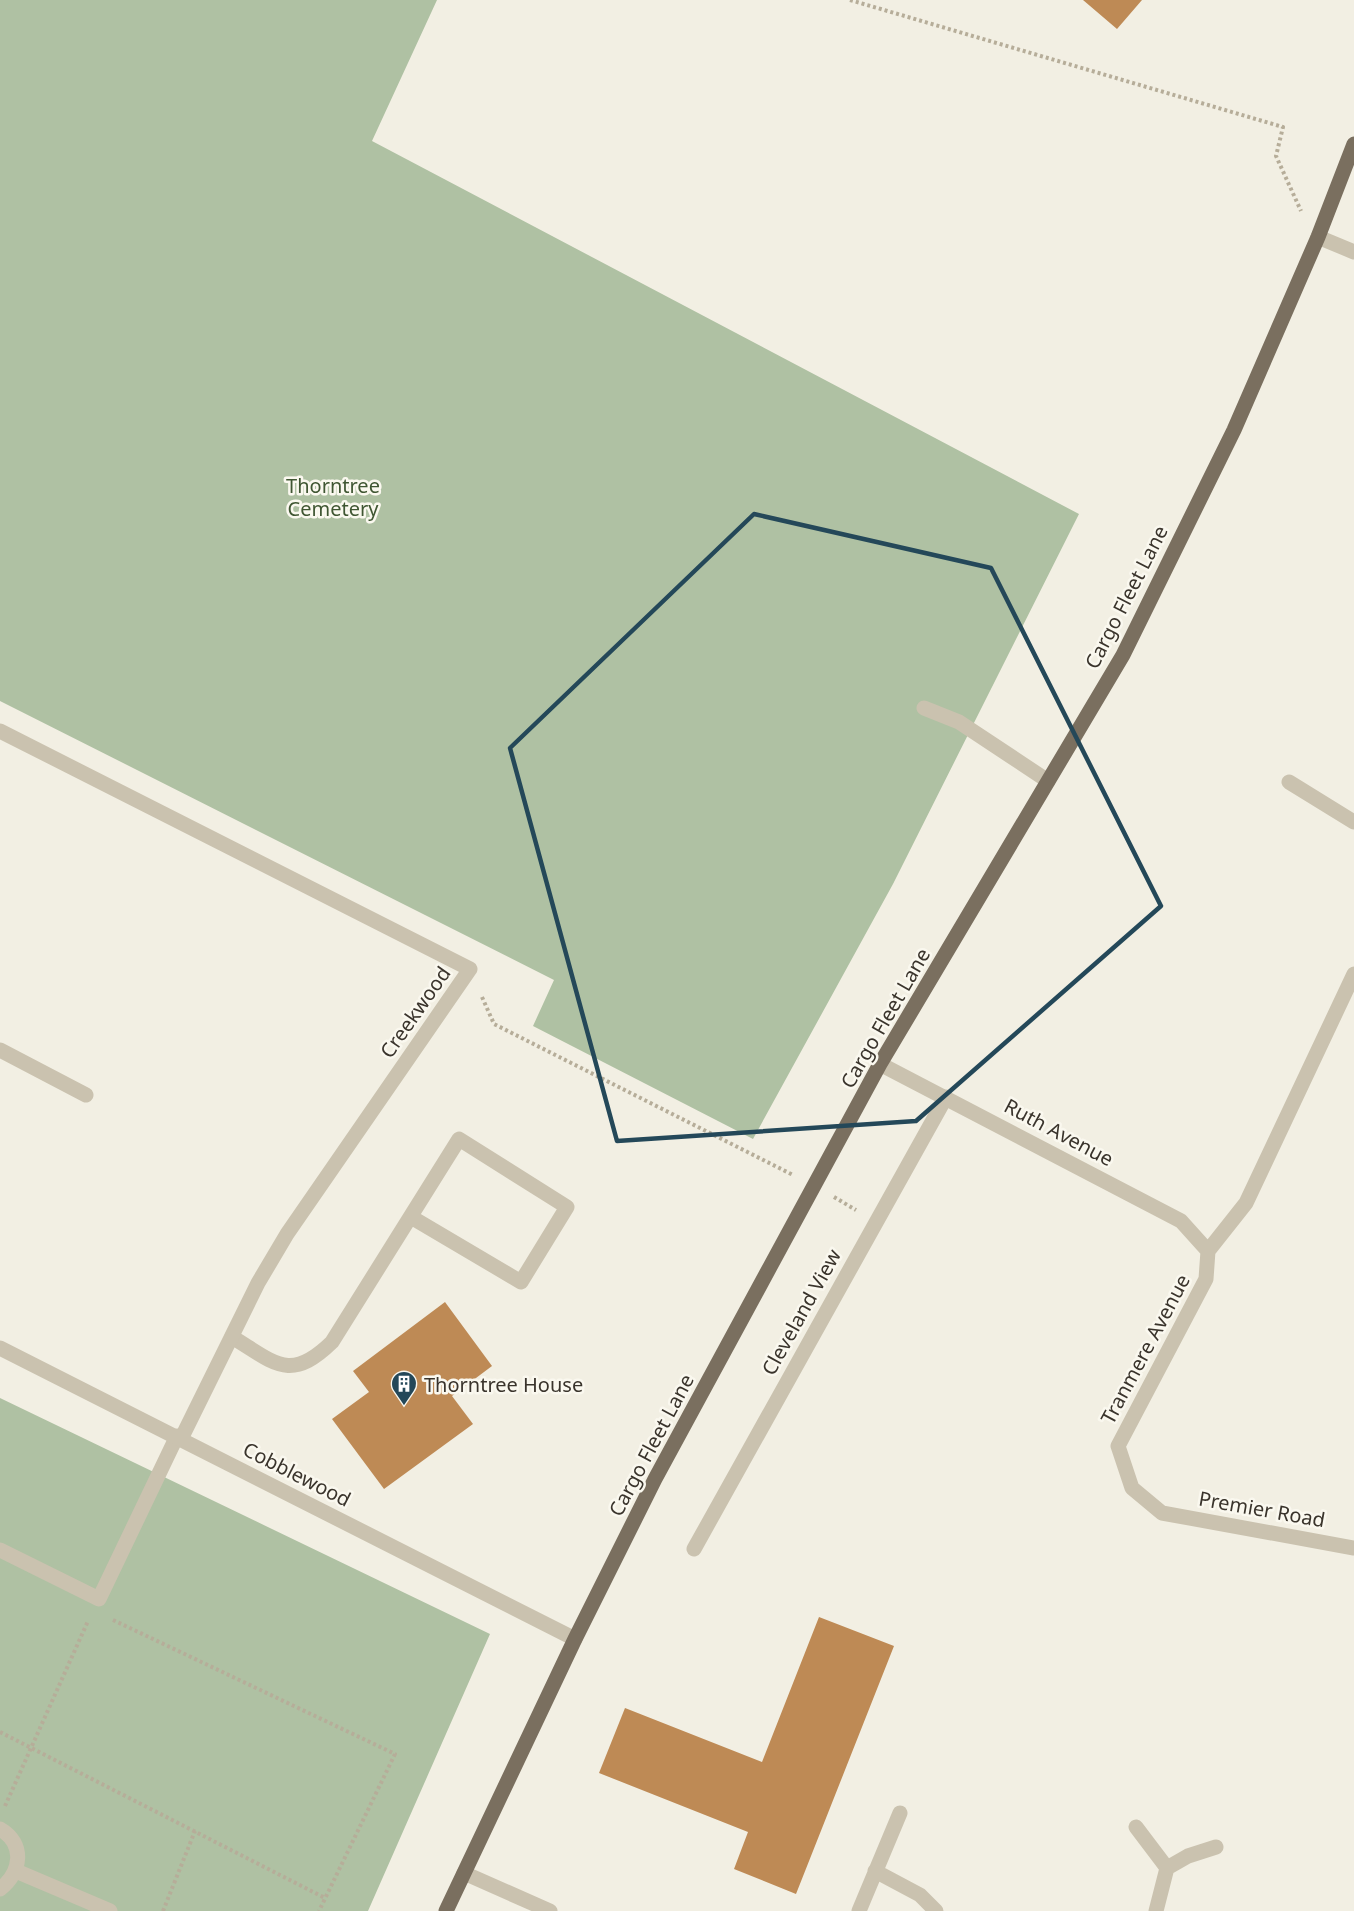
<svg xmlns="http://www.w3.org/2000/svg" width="1354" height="1911" font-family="'Noto Sans',sans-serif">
  <rect width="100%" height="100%" fill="#f2efe3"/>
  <!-- green -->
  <path fill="#afc1a3" d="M0 0H437L372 141 1079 514 893 884 753 1139 533 1026 554 980 0 701Z
    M0 1398 490 1634 368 1911H0Z"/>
  <!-- building -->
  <path fill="#be8a55" d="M1083 0H1142L1117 29Z
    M445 1302 492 1366 452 1396 473 1424 384 1489 332 1419 369 1392 353 1371Z
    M819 1617 894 1646 796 1894 734 1869 748 1832 599 1773 625 1708 762 1762Z"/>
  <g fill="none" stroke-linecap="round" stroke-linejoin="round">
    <!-- path -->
    <path stroke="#b6ad99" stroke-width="4" stroke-dasharray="3 3" stroke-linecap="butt" d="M850 0 1283 127 1276 156 1301 211
      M482 997 494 1024 793 1175
      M834 1197 856 1210
      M113 1620 395 1754 319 1911
      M0 1732 325 1898
      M5 1806 88 1621
      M163 1911 195 1831"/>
    <!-- lane -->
    <path stroke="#cac2af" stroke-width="15" d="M1318 237 1354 252
      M924 708 959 722 1048 781
      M232 1337C275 1363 290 1383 332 1342L459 1139 567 1207 521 1282 411 1217
      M0 1550 99 1599 177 1436
      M0 1829C26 1844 21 1873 0 1889
      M16 1871 110 1911
      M464 1873 550 1911"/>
    <!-- street -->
    <path stroke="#cac2af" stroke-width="15" d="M0 731 470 969 287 1234 258 1283 181 1439
      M1289 782 1354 822
      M1354 974 1246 1203 1208 1251 1206 1279 1118 1446 1132 1488 1162 1513 1354 1548
      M0 1050 86 1095
      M880 1064 1181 1221 1208 1251
      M0 1348 575 1639
      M694 1549 946 1097
      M1136 1827 1167 1868
      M875 1871 920 1895 936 1911
      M859 1911 900 1813
      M1156 1911 1167 1868 1188 1856 1216 1847"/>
    <!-- primary -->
    <path stroke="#7a6f5f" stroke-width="15" d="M446 1911 575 1639 655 1479 880 1064 1123 655 1234 430 1318 237 1354 144"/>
  </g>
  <!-- marked area -->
  <path fill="none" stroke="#244859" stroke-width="4.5" stroke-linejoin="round" d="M754 514 991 568 1161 906 916 1121 617 1141 510 748Z"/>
  <!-- icons -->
  <defs>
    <symbol id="building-pin" viewBox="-11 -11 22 30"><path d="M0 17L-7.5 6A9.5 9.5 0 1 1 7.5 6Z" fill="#244859" stroke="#faf8ef"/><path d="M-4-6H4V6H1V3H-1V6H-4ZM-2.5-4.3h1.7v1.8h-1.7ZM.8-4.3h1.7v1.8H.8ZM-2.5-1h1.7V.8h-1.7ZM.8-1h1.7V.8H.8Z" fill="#fff"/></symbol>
  </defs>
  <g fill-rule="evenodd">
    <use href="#building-pin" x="389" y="1369" width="30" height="40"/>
  </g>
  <g text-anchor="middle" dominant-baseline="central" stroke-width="5" stroke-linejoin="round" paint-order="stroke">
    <!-- park labels -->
    <g font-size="20" fill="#3f5632" stroke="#faf8ef">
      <text x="333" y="485">Thorntree<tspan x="333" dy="23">Cemetery</tspan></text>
    </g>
    <!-- street labels -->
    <g font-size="20" fill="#3a342c" stroke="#faf8ef">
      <text transform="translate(1126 597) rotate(-63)">Cargo Fleet Lane</text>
      <text transform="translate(415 1012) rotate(-55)">Creekwood</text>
      <text transform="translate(885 1018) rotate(-60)">Cargo Fleet Lane</text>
      <text transform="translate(1059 1132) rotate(28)">Ruth Avenue</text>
      <text transform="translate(801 1312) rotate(-61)">Cleveland View</text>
      <text transform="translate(1145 1349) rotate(-62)">Tranmere Avenue</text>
      <text transform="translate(651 1445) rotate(-62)">Cargo Fleet Lane</text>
      <text transform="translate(297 1474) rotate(27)">Cobblewood</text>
      <text transform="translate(1262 1509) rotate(10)">Premier Road</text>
    </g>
    <!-- poi labels -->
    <g font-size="20" fill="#3a342c" stroke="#faf8ef" text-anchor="start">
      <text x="424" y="1384">Thorntree House</text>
    </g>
  </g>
</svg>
